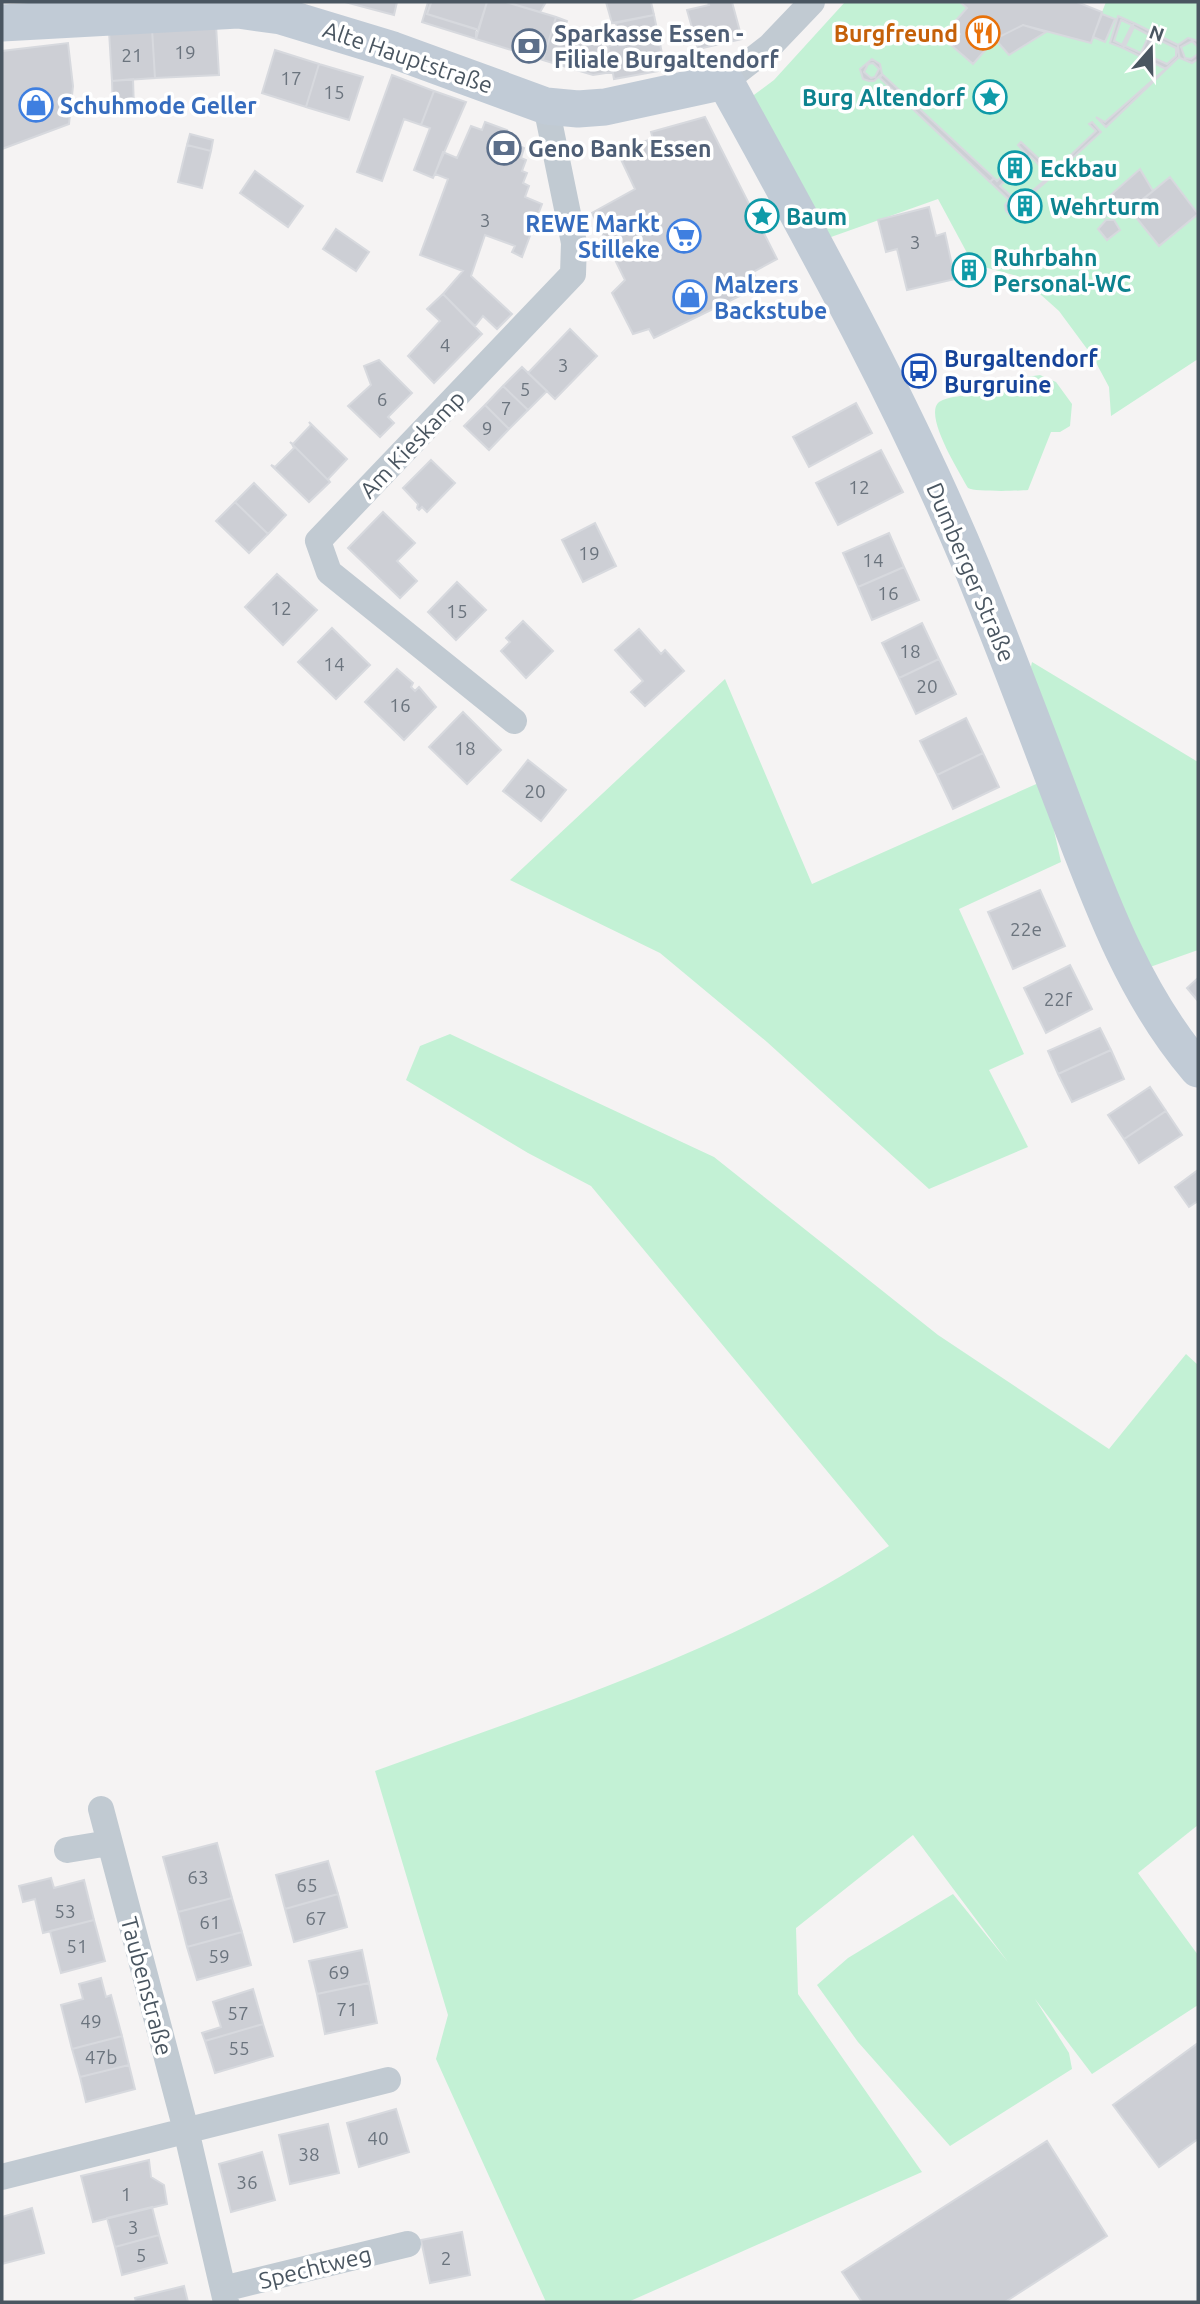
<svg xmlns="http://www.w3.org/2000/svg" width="1200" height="2304" font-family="Ubuntu,sans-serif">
  <rect width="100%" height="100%" fill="#f5f3f3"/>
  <!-- green -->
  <path fill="#c3f1d5" d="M845 2H1077L1102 12 1106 2H1198V359L1111 416 1109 387 1093 357 1059 311 1021 277 973 264 938 199 817 242 743 103 774 80Z
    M1040 375 1056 382 1072 404 1070 426 1060 432H1051L1028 490C1019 491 975 492 968 488 960 473 923 415 939 402 948 396 966 396 977 393L976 384Z
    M1032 662 1198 762V950L1150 967 1098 853 1030 671Z
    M725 679 812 884 1043 781 1061 862 959 909 1024 1054 989 1070 1028 1147 929 1189 767 1042 660 953 510 880Z
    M450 1034 714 1157 938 1335 1109 1449 1186 1354 1198 1365V1825L1138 1873 1198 1955V2005L1092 2074 1035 1999 1069 2053 1072 2069 950 2146 858 2042 817 1985 848 1958 953 1894 1008 1962 913 1835 796 1928 798 1994 922 2172 628 2302H546L436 2059 448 2015 375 1771C551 1707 733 1650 889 1546L591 1186 528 1153 406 1080 420 1046Z"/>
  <!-- building -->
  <path fill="#cdcfd5" stroke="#d7d9de" stroke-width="2" fill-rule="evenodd" d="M345 2H397L394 15Z
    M428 2 431 3 427 14 476 29V39L422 22Z
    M431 2H487L478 30 427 14Z
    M487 2H506L556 17 543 60 476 39Z
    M506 2H546L540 12Z
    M606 2H651L654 15 612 23Z
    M708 2H732L742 39 698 49 687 10 709 5Z
    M960 2H1077L1102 12 1091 43 1023 25 995 39 973 64 951 45 960 34 951 26 967 8Z
    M1102 14 1115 19 1105 42 1093 37Z
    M654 15 664 63 658 71 614 79 608 46 614 45 611 31 617 29 616 23Z
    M1118 16 1134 23 1123 48 1110 43ZM1121 20 1132 25 1122 45 1114 41Z
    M556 17 567 21 565 26 592 34 594 29 605 32 613 72 593 75 543 60Z
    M1134 23 1178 45 1179 57 1166 69 1123 48ZM1134 27 1149 35 1141 53 1125 46ZM1153 37 1176 48V56L1167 64 1145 54Z
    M216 25 219 75 155 78 152 29Z
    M1023 25 1046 32 1009 55 995 39Z
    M152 29 155 78 112 81 109 31Z
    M1188 38 1198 41V47L1192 41 1181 47 1185 58 1191 59 1198 54V59L1192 63 1180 58 1178 52V45Z
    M68 43 73 86 69 124 2 149V51Z
    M275 50 319 64 306 107 262 93Z
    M1179 57 1106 127 1096 117 1105 122Z
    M872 59 880 64 882 74 874 81H869L863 79 860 69ZM873 63 879 69 875 77 871 78 864 72 868 64Z
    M319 64 363 77 349 120 306 107Z
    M882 74 967 153 994 178 990 182 880 78Z
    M392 75 434 91 421 125 404 119 382 181 357 172Z
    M133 79 134 109 113 110 112 81Z
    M434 91 466 102 433 178 414 170 430 128 421 125Z
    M705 117 777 259 753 272 760 286 654 338 649 329 633 334 612 293 625 280 592 213 635 189 616 149 653 139 651 132Z
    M485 122 507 130 504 139 524 148 521 158 526 160 522 171 527 173 523 183 529 186 525 197 542 204 522 257 512 252 515 246 485 235 471 276 512 314 497 329 483 316 475 326 443 294 463 271 420 255 448 179 435 174 443 152 457 158 471 126 482 130Z
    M1092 122 1101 132 1055 174 1053 172 1096 131 1089 124Z
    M190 134 213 140 211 151 187 145Z
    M1021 142 1055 174 1025 200 1008 199 990 182 994 178 997 181 1026 154 1018 145ZM1030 156 1050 176 1025 197 1010 195 1000 186Z
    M187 145 211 151 202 188 178 182Z
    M1140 169 1153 191 1121 216 1114 209 1104 218 1096 208Z
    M255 171 303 206 288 227 240 193Z
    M1170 177 1198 214 1159 246 1130 210Z
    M1011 197 1025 200 1026 212 1021 216H1011L1006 211 1005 205ZM1015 199 1023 203V208L1017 214 1009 210 1011 201Z
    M929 207 936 236 945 233 955 279 907 290 897 249 886 252 878 220Z
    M1106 220H1114L1120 230 1107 240 1098 229Z
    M336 229 369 252 356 271 323 249Z
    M443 294 482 334 434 383 408 356 440 321 427 309Z
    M570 329 597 356 555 399 528 373Z
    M379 360 412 393 388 417 394 423 380 437 348 406 371 385 364 366Z
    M522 367 547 391 528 410 503 386Z
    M503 386 528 410 509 429 485 405Z
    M856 403 872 433 809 467 793 437Z
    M485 405 509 429 489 450 464 426Z
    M309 422 347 459 328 479 330 482 290 442 293 444 311 425Z
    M292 444 330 482 309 502 271 465 275 467 294 448Z
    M881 450 903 492 838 525 816 483Z
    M431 460 455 483 427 512 422 507 419 510 417 508 418 504 403 488Z
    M254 483 286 515 268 534 235 502Z
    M235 502 268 534 249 553 216 521Z
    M383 512 415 543 397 561 417 581 400 598 348 548Z
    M595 523 616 566 583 582 562 540Z
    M889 533 904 567 858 587 843 553Z
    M904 567 919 600 872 620 858 587Z
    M277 574 317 610 283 645 245 607Z
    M457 582 486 610 456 640 428 612Z
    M523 621 553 651 526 678 501 651 510 642 506 638Z
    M922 623 939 659 899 678 882 643Z
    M332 628 370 665 336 699 298 662Z
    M639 629 661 654 665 650 684 671 645 706 631 692 643 681 615 650Z
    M939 659 956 694 916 714 899 678Z
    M397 669 413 683 411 687 415 691 419 687 436 707 404 740 365 702Z
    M463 712 501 750 467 784 429 747Z
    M966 718 983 753 937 775 920 741Z
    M983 753 999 787 953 809 937 775Z
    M528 760 566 790 541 821 503 791Z
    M1040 890 1065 946 1013 969 988 912Z
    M1070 965 1092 1009 1046 1033 1024 988Z
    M1198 978V1001L1187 988Z
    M1100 1028 1111 1050 1058 1074 1048 1051Z
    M1111 1050 1124 1079 1072 1102 1058 1074Z
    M1150 1087 1166 1111 1124 1139 1108 1115Z
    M1166 1111 1182 1135 1139 1163 1124 1139Z
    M1198 1170V1201L1189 1207 1175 1187Z
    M217 1843 232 1898 178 1912 163 1857Z
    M328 1861 338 1894 285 1909 276 1875Z
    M51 1878 54 1888 84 1880 94 1920 43 1933 35 1899 23 1902 19 1886Z
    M338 1894 347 1927 294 1942 285 1909Z
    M232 1898 242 1932 187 1947 178 1912Z
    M94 1920 105 1961 61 1973 50 1931Z
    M242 1932 251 1965 197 1980 187 1947Z
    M362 1950 369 1983 317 1994 309 1961Z
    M101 1978 106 1997 111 1995 122 2036 72 2049 61 2005 83 1999 79 1984Z
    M369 1983 377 2023 325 2034 317 1994Z
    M253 1989 263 2024 205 2041 202 2033 221 2027 213 2002Z
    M263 2024 273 2056 215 2073 205 2041Z
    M122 2036 129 2065 80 2077 72 2049Z
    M1198 2043V2139L1159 2167 1113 2105Z
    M129 2065 135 2089 86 2102 80 2077Z
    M396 2109 409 2152 359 2167 347 2123Z
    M328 2124 339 2173 290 2184 279 2135Z
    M1047 2141 1107 2236 1005 2302H862L842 2272Z
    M262 2152 275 2200 231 2212 219 2164Z
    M149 2160 151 2177 164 2185 167 2204 93 2222 81 2176Z
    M152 2207 159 2235 115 2247 107 2218Z
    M32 2208 44 2253 2 2264V2217Z
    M462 2232 470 2275 430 2283 421 2240Z
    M159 2235 167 2263 122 2275 115 2247Z
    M184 2286 188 2302H136L135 2298Z"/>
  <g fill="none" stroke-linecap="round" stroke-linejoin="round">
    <!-- street -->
    <path stroke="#c1cad2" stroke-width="26" d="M725 81 770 46 812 2
      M514 721 329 572 318 541 573 274 574 243 546 106
      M101 1809 186 2130 226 2302
      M67 1850 109 1843
      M2 2177 388 2080
      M223 2289 408 2244"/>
    <!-- secondary -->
    <path stroke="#c1cbd6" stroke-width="37" d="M2 23 238 10 281 16 393 50 546 106 578 109 605 107 725 81C813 241 902 400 972 568 1004 646 1034 726 1064 805 1099 897 1133 993 1198 1069"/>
  </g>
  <!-- icons -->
  <defs>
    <symbol id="restaurant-ring" viewBox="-11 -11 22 22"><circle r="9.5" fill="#fff" stroke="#e8710a" stroke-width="1.5"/><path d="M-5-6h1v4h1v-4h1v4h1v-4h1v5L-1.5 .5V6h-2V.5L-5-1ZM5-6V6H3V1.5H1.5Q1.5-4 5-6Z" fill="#e8710a"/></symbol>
    <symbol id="bank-ring" viewBox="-11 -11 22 22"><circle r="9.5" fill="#fff" stroke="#5c6f8a" stroke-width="1.5"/><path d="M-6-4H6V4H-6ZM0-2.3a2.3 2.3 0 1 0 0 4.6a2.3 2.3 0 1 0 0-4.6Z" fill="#5c6f8a"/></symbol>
    <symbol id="sight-ring" viewBox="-11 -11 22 22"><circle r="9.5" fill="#fff" stroke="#0f9aa8" stroke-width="1.5"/><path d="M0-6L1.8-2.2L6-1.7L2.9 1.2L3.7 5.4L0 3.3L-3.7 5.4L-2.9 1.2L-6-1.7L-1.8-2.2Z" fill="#0f9aa8"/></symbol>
    <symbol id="shop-ring" viewBox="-11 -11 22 22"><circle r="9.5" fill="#fff" stroke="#3f7fe0" stroke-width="1.5"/><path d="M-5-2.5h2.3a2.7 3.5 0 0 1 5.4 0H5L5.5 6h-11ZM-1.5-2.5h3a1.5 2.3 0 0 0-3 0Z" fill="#3f7fe0"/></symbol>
    <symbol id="building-ring" viewBox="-11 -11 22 22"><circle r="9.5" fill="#fff" stroke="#0f9aa8" stroke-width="1.5"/><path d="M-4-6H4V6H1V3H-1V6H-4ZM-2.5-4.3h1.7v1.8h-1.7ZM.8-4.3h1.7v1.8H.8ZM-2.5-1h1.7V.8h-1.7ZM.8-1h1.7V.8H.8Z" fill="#0f9aa8"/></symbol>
    <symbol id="supermarket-ring" viewBox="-11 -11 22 22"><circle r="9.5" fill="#fff" stroke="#3f7fe0" stroke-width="1.5"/><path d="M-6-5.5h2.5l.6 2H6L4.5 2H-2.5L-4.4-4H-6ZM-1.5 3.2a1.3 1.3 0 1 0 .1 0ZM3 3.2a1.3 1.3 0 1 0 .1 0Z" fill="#3f7fe0"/></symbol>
    <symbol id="bus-ring" viewBox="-11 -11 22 22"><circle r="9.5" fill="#fff" stroke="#1a4fb4" stroke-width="1.5"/><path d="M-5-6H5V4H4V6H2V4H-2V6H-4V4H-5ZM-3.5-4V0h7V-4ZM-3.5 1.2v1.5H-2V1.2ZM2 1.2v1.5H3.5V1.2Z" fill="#1a4fb4"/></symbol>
  </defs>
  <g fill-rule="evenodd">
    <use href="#restaurant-ring" x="964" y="14" width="38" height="38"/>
    <use href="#bank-ring" x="510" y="27" width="38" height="38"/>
    <use href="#sight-ring" x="971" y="78" width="38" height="38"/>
    <use href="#shop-ring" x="17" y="86" width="38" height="38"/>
    <use href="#bank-ring" x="485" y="129" width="38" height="38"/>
    <use href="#building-ring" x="996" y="149" width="38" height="38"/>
    <use href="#building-ring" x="1006" y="187" width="38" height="38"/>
    <use href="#sight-ring" x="743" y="197" width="38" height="38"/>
    <use href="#supermarket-ring" x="665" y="217" width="38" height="38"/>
    <use href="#building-ring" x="950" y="251" width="38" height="38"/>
    <use href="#shop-ring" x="671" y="278" width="38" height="38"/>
    <use href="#bus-ring" x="900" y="352" width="38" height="38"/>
  </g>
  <g text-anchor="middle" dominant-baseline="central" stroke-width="7" stroke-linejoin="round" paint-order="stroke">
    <!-- number labels -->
    <g font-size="19" fill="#6b747e">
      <text x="185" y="52">19</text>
      <text x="132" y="55">21</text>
      <text x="291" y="78">17</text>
      <text x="334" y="92">15</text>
      <text x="485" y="220">3</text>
      <text x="915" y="242">3</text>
      <text x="445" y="345">4</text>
      <text x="563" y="365">3</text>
      <text x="525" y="389">5</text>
      <text x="382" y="399">6</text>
      <text x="506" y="408">7</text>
      <text x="487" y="428">9</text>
      <text x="859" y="487">12</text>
      <text x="589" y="553">19</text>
      <text x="873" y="560">14</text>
      <text x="888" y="593">16</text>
      <text x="281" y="608">12</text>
      <text x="457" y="611">15</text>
      <text x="910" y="651">18</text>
      <text x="334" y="664">14</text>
      <text x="927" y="686">20</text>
      <text x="400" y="705">16</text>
      <text x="465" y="748">18</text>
      <text x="535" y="791">20</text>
      <text x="1026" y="929">22e</text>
      <text x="1058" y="999">22f</text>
      <text x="198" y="1877">63</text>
      <text x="307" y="1885">65</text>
      <text x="65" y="1911">53</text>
      <text x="316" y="1918">67</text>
      <text x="210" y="1922">61</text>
      <text x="77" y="1946">51</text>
      <text x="219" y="1956">59</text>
      <text x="339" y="1972">69</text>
      <text x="347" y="2009">71</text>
      <text x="238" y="2013">57</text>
      <text x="91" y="2021">49</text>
      <text x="239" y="2048">55</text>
      <text x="101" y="2057">47b</text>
      <text x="378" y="2138">40</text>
      <text x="309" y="2154">38</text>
      <text x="247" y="2182">36</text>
      <text x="126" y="2194">1</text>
      <text x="133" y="2227">3</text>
      <text x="141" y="2255">5</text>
      <text x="446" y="2258">2</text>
    </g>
    <!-- service labels -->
    <g font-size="23" font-weight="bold" fill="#4e5e75" stroke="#fff" text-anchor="start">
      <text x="554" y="33">Sparkasse Essen -<tspan x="554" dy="26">Filiale Burgaltendorf</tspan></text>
      <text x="528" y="148">Geno Bank Essen</text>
    </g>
    <!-- food labels -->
    <g font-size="23" font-weight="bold" fill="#c56008" stroke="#fff" text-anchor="end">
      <text x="958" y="33">Burgfreund</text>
    </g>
    <!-- street labels -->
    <g font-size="23" fill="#4a5661" stroke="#fff">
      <text transform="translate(408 57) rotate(19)">Alte Hauptstraße</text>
      <text transform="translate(412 444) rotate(-46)">Am Kieskamp</text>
      <text transform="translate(971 572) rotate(67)">Dumberger Straße</text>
      <text transform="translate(147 1986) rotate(75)">Taubenstraße</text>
      <text transform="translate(315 2267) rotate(-14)">Spechtweg</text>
    </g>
    <!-- culture labels -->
    <g font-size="23" font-weight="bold" fill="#0d838f" stroke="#fff" text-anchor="start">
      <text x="965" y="97" text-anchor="end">Burg Altendorf</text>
      <text x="1040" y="168">Eckbau</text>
      <text x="1050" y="206">Wehrturm</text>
      <text x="786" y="216">Baum</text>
      <text x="993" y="257">Ruhrbahn<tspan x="993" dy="26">Personal-WC</tspan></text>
    </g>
    <!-- shop labels -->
    <g font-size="23" font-weight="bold" fill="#366cbe" stroke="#fff" text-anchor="start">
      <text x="60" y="105">Schuhmode Geller</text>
      <text x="660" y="223" text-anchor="end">REWE Markt<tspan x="660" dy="26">Stilleke</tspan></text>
      <text x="714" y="284">Malzers<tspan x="714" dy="26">Backstube</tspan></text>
    </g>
    <!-- transit labels -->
    <g font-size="23" font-weight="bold" fill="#164399" stroke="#fff" text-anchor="start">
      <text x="944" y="358">Burgaltendorf<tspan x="944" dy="26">Burgruine</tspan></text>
    </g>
  </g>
  <!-- border -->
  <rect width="1200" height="2304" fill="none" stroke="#4a5661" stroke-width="7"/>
  <!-- north arrow -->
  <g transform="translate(1151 49) rotate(20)" stroke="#ffffff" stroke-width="5" paint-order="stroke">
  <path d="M0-5L12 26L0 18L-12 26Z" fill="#4a5661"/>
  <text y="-10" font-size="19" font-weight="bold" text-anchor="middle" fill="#4a5661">N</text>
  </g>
</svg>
